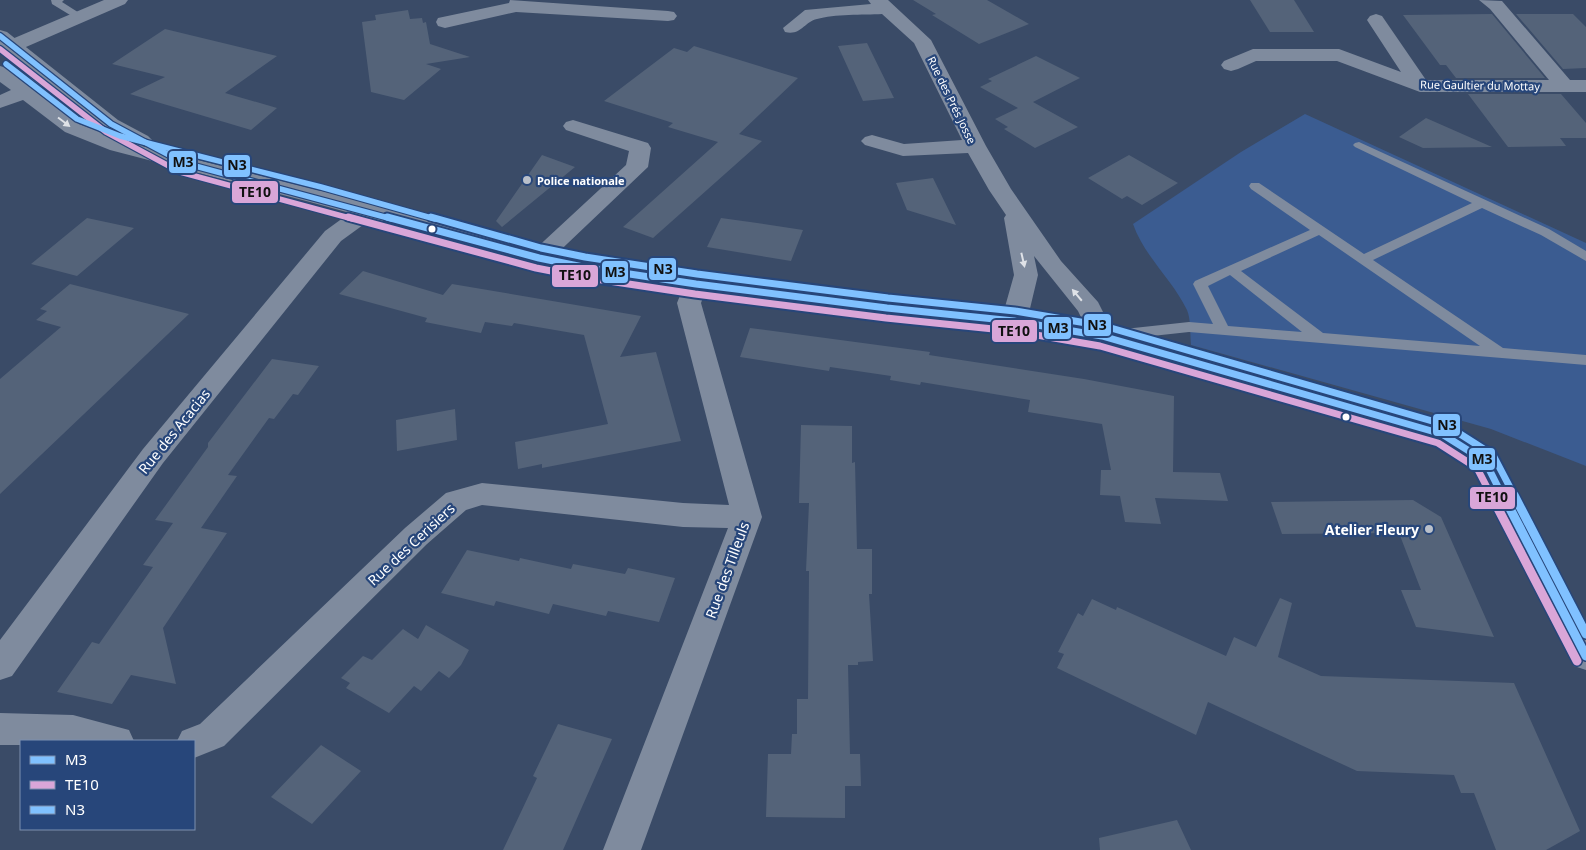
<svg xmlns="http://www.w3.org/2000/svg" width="1586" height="850" font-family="'Noto Sans',sans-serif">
  <rect width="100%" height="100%" fill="#3a4b67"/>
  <!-- green -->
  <path fill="#3b5c91" d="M1305 114 1586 243V466L1491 429 1191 345C1190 334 1191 319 1187 310 1172 279 1144 256 1133 224L1241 152Z"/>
  <!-- building -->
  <path fill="#546379" d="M913 0H987L1029 24 979 44 932 15 936 14Z
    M1250 0H1294L1314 32H1270Z
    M408 10 410 19 422 18 423 23 426 22 430 44 470 57 426 64 441 69 404 100 371 92 362 22 376 20 375 15Z
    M1492 14 1545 78H1456L1446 65H1440L1403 15Z
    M1516 14H1573L1586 27V68L1563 69Z
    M165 29 277 56 225 93 277 108 251 130 130 94 165 77 112 64Z
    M867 43 894 98 863 101 838 46Z
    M694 46 798 78 739 134 762 141 653 238 623 227 718 142 668 127 673 123 604 101 674 48 687 52Z
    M1036 56 1080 78 1033 102 1078 127 1035 148 1004 129 1008 127 995 119 1018 108 980 87 992 81 988 79Z
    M1468 94H1561L1586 123V138H1560L1566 146 1508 147Z
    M1426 118 1492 147 1423 148 1399 137Z
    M542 155 575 167 502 227 496 221Z
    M1129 155 1178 183 1142 205 1127 196 1122 199 1088 178Z
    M933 178 956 225 907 210 896 183Z
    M87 218 134 228 77 276 31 264Z
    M721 218 750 222 803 230 791 261 707 247Z
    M363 271 443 295 452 284 641 316 620 357 656 352 681 441 542 468V464L518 469 515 442 608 424 584 335 514 323 512 326 485 322 481 333 425 322 427 318 339 294Z
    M70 284 189 314 0 494V379L61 327 36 320 47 311 40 309Z
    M750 328 930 352 929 355 1084 379 1174 396 1173 472 1220 473 1228 501 1155 498 1161 524 1125 522 1120 496 1100 495 1101 470H1111L1102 424 1028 412 1030 400 921 382 920 385 890 380 891 376 830 367 829 371 740 357Z
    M272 359 319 366 298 395 293 394 274 419 269 418 228 475 237 476 201 528 227 533 163 628 176 684 131 675 112 704 57 692 92 642 99 644 153 567 143 565 173 523 155 520 208 447V443Z
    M455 409 457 440 397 451 396 420Z
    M801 425 852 426V463L855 462 857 549H872V594H869L873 661 858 662V665H848L850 754H860L861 786H845V818L766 817 768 754H791L792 734H797V699H808L809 571H806L809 503H799Z
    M1413 500 1441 517 1494 637 1416 627 1401 590H1421L1399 533 1282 534 1271 502Z
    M467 550 519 561 520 558 571 569 573 564 625 574 628 568 675 578 659 622 608 611 606 616 553 604 549 614 496 601 494 606 441 593Z
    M1280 598 1292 603 1278 657 1321 676 1514 683 1580 831 1546 850H1496L1474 793H1461L1454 775 1357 771 1208 702 1196 735 1057 668 1064 654 1058 652 1078 613 1083 616 1092 599 1116 610 1117 607 1226 656 1234 637 1256 647Z
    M426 625 469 650 461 665 449 678 439 671 421 691 414 686 389 713 346 688 350 683 341 678 363 656 372 660 403 629 418 639Z
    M558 724 612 739 563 850H503L537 778 533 776Z
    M321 745 361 771 312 824 271 797Z
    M1177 820 1191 850H1100L1099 838Z"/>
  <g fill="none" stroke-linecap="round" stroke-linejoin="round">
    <!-- service -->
    <path fill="#7f8b9e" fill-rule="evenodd" d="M51 0H64L62 2 84 16 79 19 75 18 52 4Z
      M1359 142 1549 229 1586 251V261L1541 235 1482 208 1373 260 1503 348 1586 355V365L1189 332 1106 341 1101 339 1099 336 1101 333 1106 331 1189 322 1213 324 1193 284 1195 281 1310 230 1251 189 1249 186 1251 183H1259L1364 254 1472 203 1355 147 1353 145 1355 143ZM1319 235 1480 346 1323 333 1241 271ZM1230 275 1302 332 1228 326 1208 286Z"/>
    <!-- minor -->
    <path fill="#7f8b9e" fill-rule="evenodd" d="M104 0H128L125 4 19 50 12 52 5 50 3 46 5 42Z
      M510 0 668 11 674 12 677 16 674 20 668 21 516 12 445 28 438 26 436 22 438 18 509 3Z
      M868 0H888L931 40 986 146 1011 189 1061 261 1098 302 1115 336 1111 342 1102 345 1093 342 1078 311 1034 256 1038 275 1027 321 1023 327 1014 329 1005 327 1001 321 1014 275 1004 218 1006 215 989 190 968 153 903 156 865 145 861 141 865 137 872 135 904 144 962 140 914 43 882 14C863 15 834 14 817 19 804 22 801 36 785 32L783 28 805 10 871 4Z
      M1479 0 1502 1 1570 80H1586V92H1420L1337 61H1256L1238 69 1231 71 1224 69 1221 65 1224 61 1253 49H1339L1401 72 1367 20 1370 16 1376 14 1382 16 1426 80H1549L1490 9Z
      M573 120 648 143 651 148 648 167 547 263 539 265 531 263 527 258 531 253 626 165 629 151 566 130 563 126 566 122Z
      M366 205 374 207 377 212 374 217 341 241 163 463 12 676 0 680V640L143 449 325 231 358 207Z
      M696 276 705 278 708 284 701 303 762 517 641 850H603L728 528 683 527 482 505 466 510 427 544 224 746 194 758V741H177L182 731 200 724 405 528 446 493 482 483 683 503 729 505 677 303 687 278Z
      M0 713 73 715 129 730 134 741H21V745H0Z"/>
    <!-- tertiary -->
    <path fill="#7f8b9e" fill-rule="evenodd" d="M0 30 7 32 118 120 148 136 152 140 148 144 142 146 326 192 540 251 583 259 696 276 887 300 1014 313 1102 327 1452 427 1495 453 1586 624V670L1574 666 1474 468 1433 441 1101 344 1014 329 887 316 696 292 583 275 539 265 310 202 110 150 65 132 23 100 0 108V95L11 90 0 82V66L7 68 25 82 30 77 37 75 0 45ZM46 82 104 128 131 143 79 124 37 91Z"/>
    <defs>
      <path id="bus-1-far2" d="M0 36 111 124 184 163 392 219"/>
      <path id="bus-1-far1" d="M387 217 539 258 583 267 696 284 887 308 1014 321 1102 336 1442 434 1485 461 1503 497"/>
      <path id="bus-1" d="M1503 495 1586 656"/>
      <path id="bus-2-far2" d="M0 49 106 132 180 172 353 219"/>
      <path id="bus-2-far1" d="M348 217 536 268 582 277 695 294 886 318 1013 331 1100 346 1438 443 1477 468 1492 497"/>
      <path id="bus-2" d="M1491 495 1577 661"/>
      <path id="bus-3-far2" d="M6 64 77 119 120 136 321 187 435 219"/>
      <path id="bus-3-far1" d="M431 217 541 248 585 257 697 274 888 298 1015 311 1104 326 1446 425 1493 455 1515 497"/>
      <path id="bus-3" d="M1514 495 1586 634"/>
    </defs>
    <!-- bus-1-far2 casing -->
    <use href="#bus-1-far2" stroke="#27467a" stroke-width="8"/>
    <!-- bus-1-far1 casing -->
    <use href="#bus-1-far1" stroke="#27467a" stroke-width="11"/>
    <!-- bus-1 casing -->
    <use href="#bus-1" stroke="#27467a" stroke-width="12"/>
    <!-- bus-2-far2 casing -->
    <use href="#bus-2-far2" stroke="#27467a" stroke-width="8"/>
    <!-- bus-2-far1 casing -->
    <use href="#bus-2-far1" stroke="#27467a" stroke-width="11"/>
    <!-- bus-2 casing -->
    <use href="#bus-2" stroke="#27467a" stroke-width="12"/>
    <!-- bus-3-far2 casing -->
    <use href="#bus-3-far2" stroke="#27467a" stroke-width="8"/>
    <!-- bus-3-far1 casing -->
    <use href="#bus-3-far1" stroke="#27467a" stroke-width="11"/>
    <!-- bus-3 casing -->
    <use href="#bus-3" stroke="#27467a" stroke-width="12"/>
    <!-- bus-1-far2 -->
    <use href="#bus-1-far2" stroke="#80c1ff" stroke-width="5.5"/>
    <!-- bus-1-far1 -->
    <use href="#bus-1-far1" stroke="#80c1ff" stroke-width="7"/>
    <!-- bus-1 -->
    <use href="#bus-1" stroke="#80c1ff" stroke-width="9"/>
    <!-- bus-2-far2 -->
    <use href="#bus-2-far2" stroke="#d9a6d8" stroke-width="5.5"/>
    <!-- bus-2-far1 -->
    <use href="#bus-2-far1" stroke="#d9a6d8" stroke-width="7"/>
    <!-- bus-2 -->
    <use href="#bus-2" stroke="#d9a6d8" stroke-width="9"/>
    <!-- bus-3-far2 -->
    <use href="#bus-3-far2" stroke="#80c1ff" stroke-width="5.5"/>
    <!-- bus-3-far1 -->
    <use href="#bus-3-far1" stroke="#80c1ff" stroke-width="7"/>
    <!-- bus-3 -->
    <use href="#bus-3" stroke="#80c1ff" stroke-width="9"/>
  </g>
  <!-- one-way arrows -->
  <defs><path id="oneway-solid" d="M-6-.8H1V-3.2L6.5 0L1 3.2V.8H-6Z" transform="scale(1.25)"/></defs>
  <g fill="#dfe2e7">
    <use href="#oneway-solid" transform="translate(64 122) rotate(37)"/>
    <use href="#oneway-solid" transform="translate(1023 260) rotate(77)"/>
    <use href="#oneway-solid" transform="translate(1077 295) rotate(-130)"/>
  </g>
  <!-- markers -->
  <g fill="#bac0ca" stroke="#27467a" stroke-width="2">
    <circle cx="527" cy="180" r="5"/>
    <circle cx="1429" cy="529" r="5"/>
  </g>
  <g fill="#fff" stroke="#27467a" stroke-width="2">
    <circle cx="432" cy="229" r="4.5"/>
    <circle cx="1346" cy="417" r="4.5"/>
  </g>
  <g text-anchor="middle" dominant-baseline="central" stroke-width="4.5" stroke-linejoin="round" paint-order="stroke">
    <!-- far-street labels -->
    <g font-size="11" fill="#fff" stroke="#27467a">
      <text transform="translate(1480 85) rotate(1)">Rue Gaultier du Mottay</text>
      <text transform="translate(952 100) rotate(64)">Rue des Prés Josse</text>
    </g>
    <!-- far-poi labels -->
    <g font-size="11" font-weight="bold" fill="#fff" stroke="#27467a" text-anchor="start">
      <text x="537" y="180">Police nationale</text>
    </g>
    <!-- street labels -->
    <g font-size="14" fill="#fff" stroke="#27467a">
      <text transform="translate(174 431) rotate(-51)">Rue des Acacias</text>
      <text transform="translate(411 544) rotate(-43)">Rue des Cerisiers</text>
      <text transform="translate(727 570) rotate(-70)">Rue des Tilleuls</text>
    </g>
    <!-- poi labels -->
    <g font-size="14" font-weight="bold" fill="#fff" stroke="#27467a" text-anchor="end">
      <text x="1419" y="529">Atelier Fleury</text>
    </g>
  </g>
  <g stroke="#27467a" stroke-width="2">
    <rect x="168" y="150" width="29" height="24" rx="5" fill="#80c1ff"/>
    <rect x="223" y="154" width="28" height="24" rx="5" fill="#80c1ff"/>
    <rect x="231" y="180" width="48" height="24" rx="5" fill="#d9a6d8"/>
    <rect x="648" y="257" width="29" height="24" rx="5" fill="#80c1ff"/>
    <rect x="601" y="260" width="28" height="24" rx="5" fill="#80c1ff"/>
    <rect x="551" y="264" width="48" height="24" rx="5" fill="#d9a6d8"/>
    <rect x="1083" y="313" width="29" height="24" rx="5" fill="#80c1ff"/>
    <rect x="1043" y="316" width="29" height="24" rx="5" fill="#80c1ff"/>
    <rect x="991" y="319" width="47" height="24" rx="5" fill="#d9a6d8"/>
    <rect x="1432" y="413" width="29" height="24" rx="5" fill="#80c1ff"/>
    <rect x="1468" y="447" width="28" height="24" rx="5" fill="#80c1ff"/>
    <rect x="1469" y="486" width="47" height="24" rx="5" fill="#d9a6d8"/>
  </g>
  <g font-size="14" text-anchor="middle" font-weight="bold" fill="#111">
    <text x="183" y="167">M3</text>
    <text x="237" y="170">N3</text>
    <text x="255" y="197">TE10</text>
    <text x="663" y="274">N3</text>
    <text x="615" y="277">M3</text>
    <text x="575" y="280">TE10</text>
    <text x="1097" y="330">N3</text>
    <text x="1058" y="333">M3</text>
    <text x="1014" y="336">TE10</text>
    <text x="1447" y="430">N3</text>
    <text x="1482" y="464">M3</text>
    <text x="1492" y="502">TE10</text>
  </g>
  <!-- legend -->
  <rect x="20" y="740" width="175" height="90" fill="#27467a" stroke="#7d90af"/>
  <rect x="30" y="756" width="25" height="8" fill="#80c1ff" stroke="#7d90af"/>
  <text x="65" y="765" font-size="15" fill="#ffffff">M3</text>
  <rect x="30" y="781" width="25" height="8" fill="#d9a6d8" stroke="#7d90af"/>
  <text x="65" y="790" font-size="15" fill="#ffffff">TE10</text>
  <rect x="30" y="806" width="25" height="8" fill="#80c1ff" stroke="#7d90af"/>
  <text x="65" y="815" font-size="15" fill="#ffffff">N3</text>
</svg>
